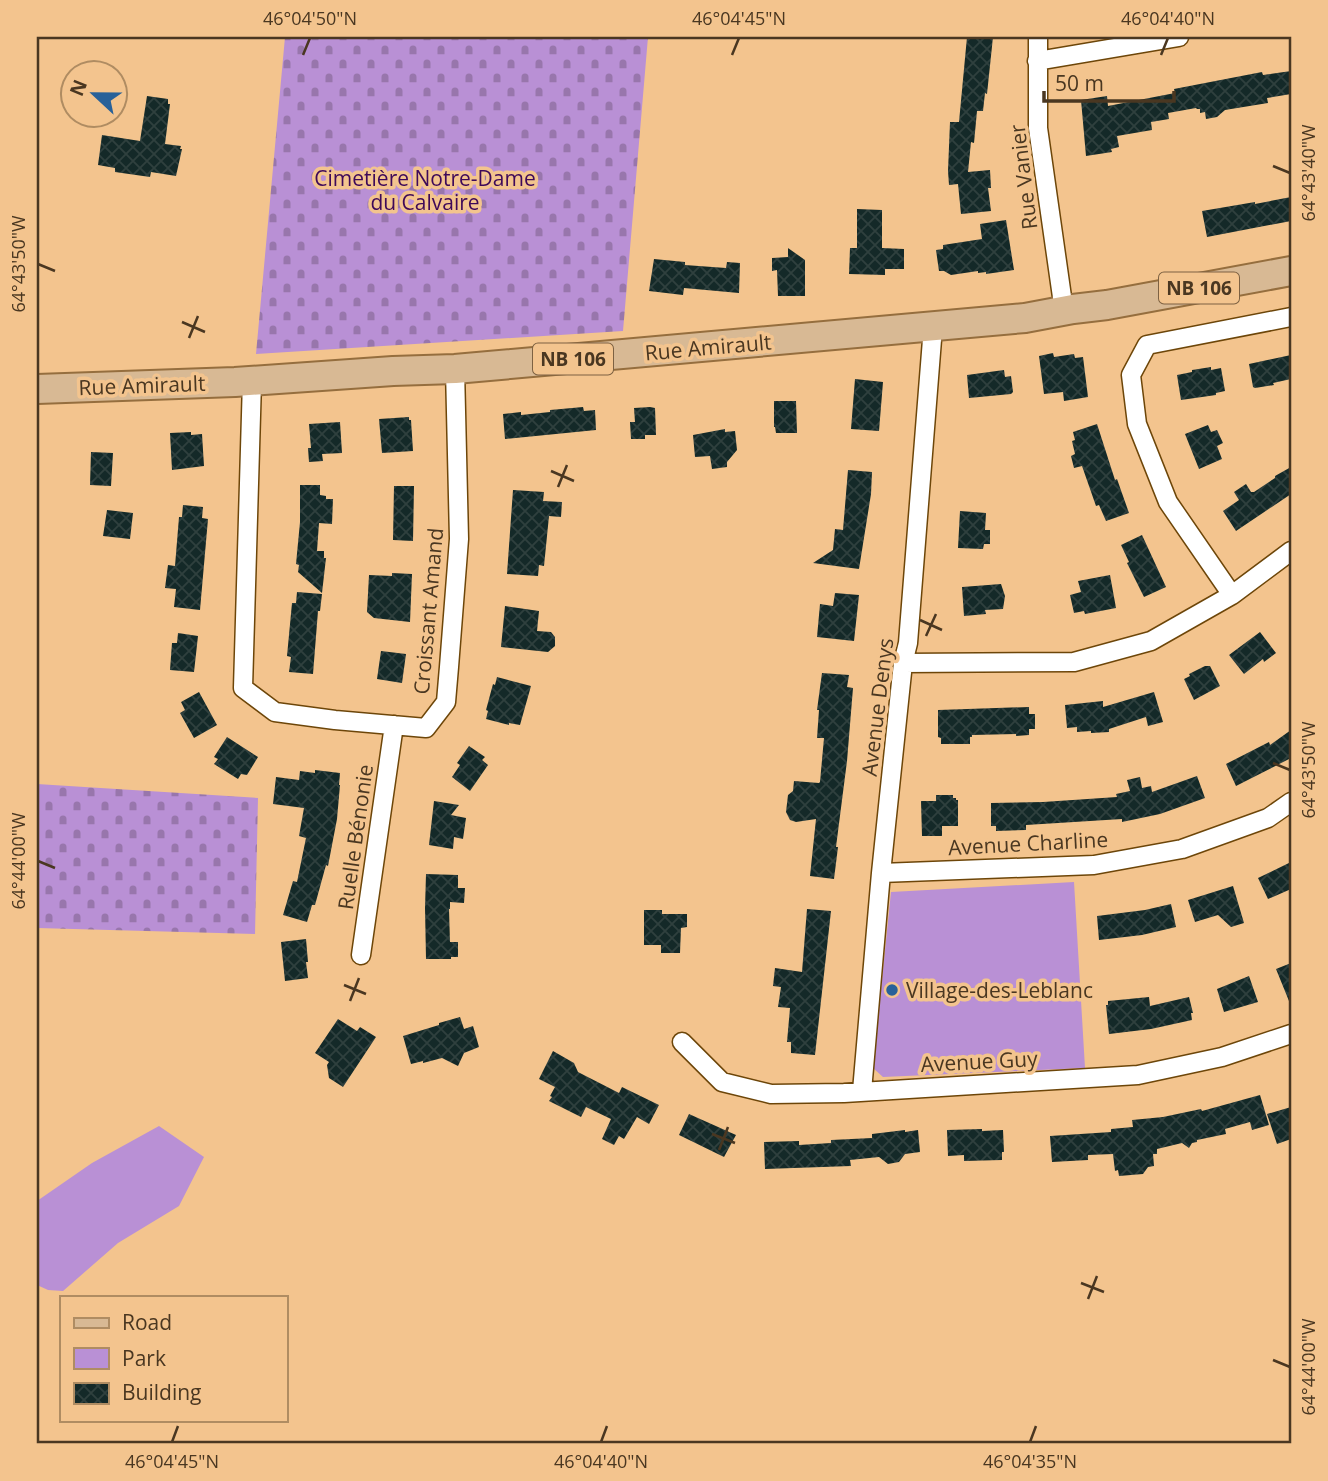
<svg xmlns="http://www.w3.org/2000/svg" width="1328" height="1481" font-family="'Open Sans',sans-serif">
  <defs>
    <pattern id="cemetery-stones" width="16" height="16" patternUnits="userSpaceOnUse" patternTransform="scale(1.75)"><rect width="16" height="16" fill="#b990d5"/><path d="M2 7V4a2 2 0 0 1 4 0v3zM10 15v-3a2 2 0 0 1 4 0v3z" fill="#9876ac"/></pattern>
    <pattern id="building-cross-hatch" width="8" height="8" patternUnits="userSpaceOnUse" patternTransform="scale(1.75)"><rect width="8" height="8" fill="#142928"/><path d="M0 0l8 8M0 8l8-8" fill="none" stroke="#2f403e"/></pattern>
  </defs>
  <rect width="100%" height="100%" fill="#f3c48e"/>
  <!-- cemetery -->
  <path fill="url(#cemetery-stones)" d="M285 37H648L623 331 256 354Z
    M37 784 258 798 255 934 37 928Z"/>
  <!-- green -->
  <path fill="#b990d5" d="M1074 882 1085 1068 883 1077 873 1068 891 892Z
    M159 1126 204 1157 179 1206 118 1243 63 1291 48 1290 37 1285V1201L92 1163Z"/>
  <!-- building -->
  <path fill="url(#building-cross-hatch)" d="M967 37H993L987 94 985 93 983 111H977L974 143 971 142 968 172 990 170 991 188H988L991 211 961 214 958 184 949 185 948 171 950 122H959Z
    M1291 71V94L1267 98 1268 103 1225 110 1217 117 1206 119 1205 112 1200 113V109H1197L1196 108 1168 113 1169 119 1151 122 1152 130 1117 136 1119 147 1111 149 1112 152 1086 156 1081 100 1107 96 1108 106 1175 93 1174 89 1262 72 1263 75Z
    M147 96 168 99V104H170L165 144 181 146 180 149H182L176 176 151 172 150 177 115 172V168L98 165 102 135 140 141Z
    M1291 197V221L1207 237 1202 211 1255 202V204Z
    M857 209 882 210V248L904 249V269H885V275L849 274 850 248H857Z
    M1006 220 1014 270 986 274V272L978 273V271L951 275 944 271H939L936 250 943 249V245L982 239 980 224Z
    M788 248 805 260V296H778L777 270 772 271V258L788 257Z
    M654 259 685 262V265L726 268 727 262 740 263 739 293 684 288 683 295 649 291Z
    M1053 353 1054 357 1074 354 1075 358 1083 357 1088 397 1064 401 1063 392 1044 394 1039 356Z
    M1291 355V379L1273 383 1274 385 1255 388 1253 387 1249 364Z
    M1211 367V370L1221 368 1225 391 1216 393V395L1181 400 1177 375 1192 372V370Z
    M1004 370 1005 377 1011 376 1013 392 1011 394 969 398 967 375Z
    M855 379 883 382 879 431 851 429Z
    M774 401H796L797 433H776L775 427H774Z
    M583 407 584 411 595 410 596 430 505 439 503 414 521 412V415L550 412V410Z
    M650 407 655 408 656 435H645V439H631L630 422H635L634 408Z
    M409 417V420H411L413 451 382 453 379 419Z
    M340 422 342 453 322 454 323 461 309 462 308 448H311L309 424Z
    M1097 424 1115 480 1117 479 1129 513 1106 521 1099 505 1096 506 1082 466 1074 468 1071 456 1075 454 1072 441 1075 440 1073 432Z
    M1208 425 1211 432 1217 430 1223 443 1217 446 1222 459 1199 469 1185 434Z
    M725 429V432L735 431 737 450 727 462V467L712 469 710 456 695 457 693 435Z
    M191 432V435L202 434 204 466 172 470 170 433Z
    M91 452 113 453 111 486 90 485Z
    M1291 467V494L1236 531 1223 511 1239 500 1234 492 1246 484 1251 492H1254L1275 478V476Z
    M848 470 872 472 871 494 859 569 813 563 833 550 835 529 843 530Z
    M300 485H320V495L326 496V499H333L332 524 319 523 317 551H324V558H326L322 593 298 572 299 565 296 564 300 522Z
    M394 486H414L413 541 393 540Z
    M513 490 544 492 543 501 562 502 561 517 549 516 544 566 539 565 538 576 507 574Z
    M183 505 203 507 202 518 208 519 200 610 174 607 176 589 165 588 168 565 175 566 179 517H182Z
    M107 510 133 513 130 539 103 536Z
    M960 511 986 513 985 530H990V544H984L983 549 958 548Z
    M1142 535 1166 587 1144 597 1127 563 1129 562 1121 545Z
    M392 573 412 574 410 622 374 618 367 612 369 575 392 576Z
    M1110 575 1116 608 1085 614 1084 611 1074 613 1070 595 1081 592 1078 581Z
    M1001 584 1005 596 1003 609 985 610 986 614 964 616 962 587Z
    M297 592 322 594 320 611H318L313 674 289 672 291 657 287 656 292 603H296Z
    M835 593 859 595 854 641 817 637 820 604 833 606Z
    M505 606 539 611 537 631 551 632 555 637V646L548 652 501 647Z
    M1260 632 1276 653 1264 662 1263 659 1244 674 1229 655Z
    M178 633 198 636 194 672 170 670 172 643H177Z
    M381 651 406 654 402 683 377 679Z
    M1205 666H1210L1220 686 1194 700 1184 679 1190 676 1189 674Z
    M822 673 849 675 847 687 853 688 847 761 836 847H838L834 879 810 876 816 819 796 822 790 820 786 812 788 795 793 791 794 781 819 783 820 782 824 738H817L819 710H817Z
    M497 677 531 686 520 725 509 723V725L486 719 488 711 486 710 493 684 495 685Z
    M199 692 217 725 194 738 180 713 185 710 181 702Z
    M1154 692 1163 722 1148 726 1146 717 1109 729V732L1091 733V731L1077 732V727L1067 728 1065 705 1103 701V707Z
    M1029 707V714H1035V729H1029V735L1016 736V734L972 735V737H970V744H941V738L938 737V710Z
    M1291 730V758L1236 786 1226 764 1269 742 1270 745Z
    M227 737 258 757 247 775 241 774 238 779 214 764 218 759 214 757Z
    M469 746 485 757 482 760 488 765 470 791 452 777 460 765 457 763Z
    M315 770 340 773 339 785H340L337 819 328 866 326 865 315 905H312L307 922 283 915 293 881 297 882 306 838 299 836 304 808 273 804 276 777 299 780 300 771 315 773Z
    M1197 776 1205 798 1160 814 1122 822V819L1026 825V830L996 831V826H991V803L1043 802 1117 797 1116 794 1130 791 1127 780 1140 777 1142 788 1151 786 1152 792Z
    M936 795H953V798H956V800H958V826H942V836H922L921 801H936Z
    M434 801 459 805 451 815 466 818 463 839 454 837 453 849 429 845Z
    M1291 862V889L1268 899 1258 878Z
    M426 874 458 875V888H465L464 903 450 902V909H449L450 942H458V957H451V959H426L425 908Z
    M1233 886 1244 923 1231 927 1218 915 1195 922 1188 900Z
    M1171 904 1176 927 1142 935 1099 940 1097 916 1145 910Z
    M807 909 831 911 815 1055 791 1053V1042H787L790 1008 778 1007 781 987 773 986 775 968 802 972Z
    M644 910H662V914H687V927L681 928 680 953H661V945H644Z
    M306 939 308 962H306L308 978 285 981 281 942Z
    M1291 963V1006L1276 969Z
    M1249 976 1258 1002 1224 1012 1217 989Z
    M1149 997 1150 1006 1189 997 1193 1013H1191L1192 1020 1151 1029 1109 1034 1106 1005H1108V1001Z
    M460 1017 464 1029 473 1026 479 1047 464 1053 458 1066 442 1058 423 1063V1061L411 1064 403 1036 439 1025V1023Z
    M338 1019 357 1031 360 1027 376 1037 343 1087 329 1078 327 1065 329 1062 315 1053Z
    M553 1051 574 1063 578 1072 619 1093 622 1087 659 1105 649 1124 637 1117 624 1139 619 1136 614 1145 602 1139 611 1119 586 1107 581 1117 549 1101 552 1097 550 1096 555 1087 539 1079Z
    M1260 1095 1269 1125 1252 1130 1250 1122 1225 1129 1226 1134 1197 1140V1142L1192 1143 1189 1148 1182 1143 1157 1149V1154H1153L1154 1166 1148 1167 1143 1174 1119 1176 1118 1170 1115 1171 1113 1154 1088 1155V1160L1052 1162 1050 1136 1111 1132V1129L1133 1127 1132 1120 1163 1117 1201 1109 1202 1111Z
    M1291 1107V1139L1277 1144 1267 1114Z
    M689 1114 736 1135 724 1157 679 1135Z
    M982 1129V1131L1003 1130 1004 1152H1002V1160L964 1161V1155L948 1156 947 1130Z
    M905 1130V1132L918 1130 920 1152 905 1154 899 1162 888 1164 879 1157 850 1160 851 1166 765 1169 764 1142 799 1141V1145L831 1143V1140L872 1138V1134Z"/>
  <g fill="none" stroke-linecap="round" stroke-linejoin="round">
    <defs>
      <path id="street" d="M1038 37V128L1064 311
        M1037 61 1179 37
        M252 381 243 688 275 712 335 720 426 728 446 702 449 667 459 539 455 369
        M1232 595 1168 502 1137 424 1131 375 1147 345 1291 317
        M903 663 1074 662 1151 641 1232 595 1291 551
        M881 873 1094 865 1182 849 1268 818 1291 802
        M361 955 394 725
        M682 1042 722 1082 771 1094 844 1093 1138 1075 1222 1057 1291 1034
        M862 1091 881 873 903 663 908 643 933 327"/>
      <path id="primary" d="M37 389 235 382 393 371 455 369 1025 318 1073 309 1107 305 1291 271"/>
    </defs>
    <!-- street casing -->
    <use href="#street" stroke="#6d4609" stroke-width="21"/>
    <!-- primary casing -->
    <use href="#primary" stroke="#956e3e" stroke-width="32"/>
    <!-- street -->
    <use href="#street" stroke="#fff" stroke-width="18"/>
    <!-- primary -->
    <use href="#primary" stroke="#d8b994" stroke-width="28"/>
  </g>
  <!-- ticks -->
  <path fill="none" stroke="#4a3721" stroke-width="2.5" d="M303 55 310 38M732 55 739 38M1161 55 1168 38M1273 166 1290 173M38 264 55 271M182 322 205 332M189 338 198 316M551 471 574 481M558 487 567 465M920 620 942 630M926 636 936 614M1273 763 1290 770M38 861 55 868M344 985 366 994M350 1001 359 978M712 1134 735 1143M719 1150 728 1127M1081 1283 1104 1292M1088 1299 1097 1276M1273 1360 1290 1367M172 1442 178 1426M601 1442 607 1426M1030 1442 1036 1426"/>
  <!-- markers -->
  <circle fill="#286199" stroke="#f3c48e" stroke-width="2.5" cx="892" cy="990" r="7"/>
  <g text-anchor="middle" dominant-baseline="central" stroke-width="7" stroke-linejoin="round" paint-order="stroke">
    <!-- shield labels -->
    <g fill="#f3c48e" stroke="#7d6142" stroke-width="2">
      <rect x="1159" y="272.5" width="80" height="31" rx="5"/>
      <rect x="533" y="343.5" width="80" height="31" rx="5"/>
    </g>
    <g font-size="19" font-weight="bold" fill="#4a3721">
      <text x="1199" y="288">NB 106</text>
      <text x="573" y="359">NB 106</text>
    </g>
    <!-- street labels -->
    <g font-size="21" fill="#4a3721" stroke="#f3c48e">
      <text transform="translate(1023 177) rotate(-97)">Rue Vanier</text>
      <text transform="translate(708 347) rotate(-5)">Rue Amirault</text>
      <text transform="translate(142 385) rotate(-2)">Rue Amirault</text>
      <text transform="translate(428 611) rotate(-85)">Croissant Amand</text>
      <text transform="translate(877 707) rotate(-83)">Avenue Denys</text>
      <text transform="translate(355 837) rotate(-82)">Ruelle Bénonie</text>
      <text transform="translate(1028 843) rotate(-3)">Avenue Charline</text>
      <text transform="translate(979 1061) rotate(-3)">Avenue Guy</text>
    </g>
    <!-- park labels -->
    <g font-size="21" fill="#3e0959" stroke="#f3c48e">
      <text x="425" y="178">Cimetière Notre-Dame<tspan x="425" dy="24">du Calvaire</tspan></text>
    </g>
    <!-- poi labels -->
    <g font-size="21" fill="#4a3721" stroke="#f3c48e" text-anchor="start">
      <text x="906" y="990">Village-des-Leblanc</text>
    </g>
  </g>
  <!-- border -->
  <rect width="1328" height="1481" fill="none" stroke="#f3c48e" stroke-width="77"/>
  <!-- legend -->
  <rect x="60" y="1296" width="228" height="126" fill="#f3c48e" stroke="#af8c62" stroke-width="2"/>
  <rect x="74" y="1318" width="35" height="10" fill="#d8b994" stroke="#af8c62" stroke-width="2"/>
  <text x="122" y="1330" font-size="21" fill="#4a3721">Road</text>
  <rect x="74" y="1348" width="35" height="21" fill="#b990d5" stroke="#af8c62" stroke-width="2"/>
  <text x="122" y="1366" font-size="21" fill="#4a3721">Park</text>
  <rect x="74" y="1383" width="35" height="21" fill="url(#building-cross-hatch)" stroke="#af8c62" stroke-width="2"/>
  <text x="122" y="1400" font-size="21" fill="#4a3721">Building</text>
  <!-- north arrow -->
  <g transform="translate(94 94) rotate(292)"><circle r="33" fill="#f3c48e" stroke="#af8c62" stroke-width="2"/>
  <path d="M0-5L12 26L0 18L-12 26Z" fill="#286199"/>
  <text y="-10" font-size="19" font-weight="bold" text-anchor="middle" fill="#4a3721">N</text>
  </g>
  <!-- scale -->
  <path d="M1044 91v10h130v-10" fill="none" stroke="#4a3721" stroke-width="3.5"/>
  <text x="1055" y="91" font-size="21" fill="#4a3721" stroke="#f3c48e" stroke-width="5" paint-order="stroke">50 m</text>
  <rect x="38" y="38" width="1252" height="1404" fill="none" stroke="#4a3721" stroke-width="2.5"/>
  <g font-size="18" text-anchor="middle" fill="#4a3721">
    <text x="310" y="25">46°04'50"N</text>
    <text x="739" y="25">46°04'45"N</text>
    <text x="1168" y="25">46°04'40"N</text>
    <text transform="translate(1309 173) rotate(-90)" y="6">64°43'40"W</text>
    <text transform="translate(19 264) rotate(-90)" y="6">64°43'50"W</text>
    <text transform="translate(1309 770) rotate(-90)" y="6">64°43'50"W</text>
    <text transform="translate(19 861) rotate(-90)" y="6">64°44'00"W</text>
    <text transform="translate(1309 1367) rotate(-90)" y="6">64°44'00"W</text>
    <text x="172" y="1468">46°04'45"N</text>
    <text x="601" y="1468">46°04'40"N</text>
    <text x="1030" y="1468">46°04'35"N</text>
  </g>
</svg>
